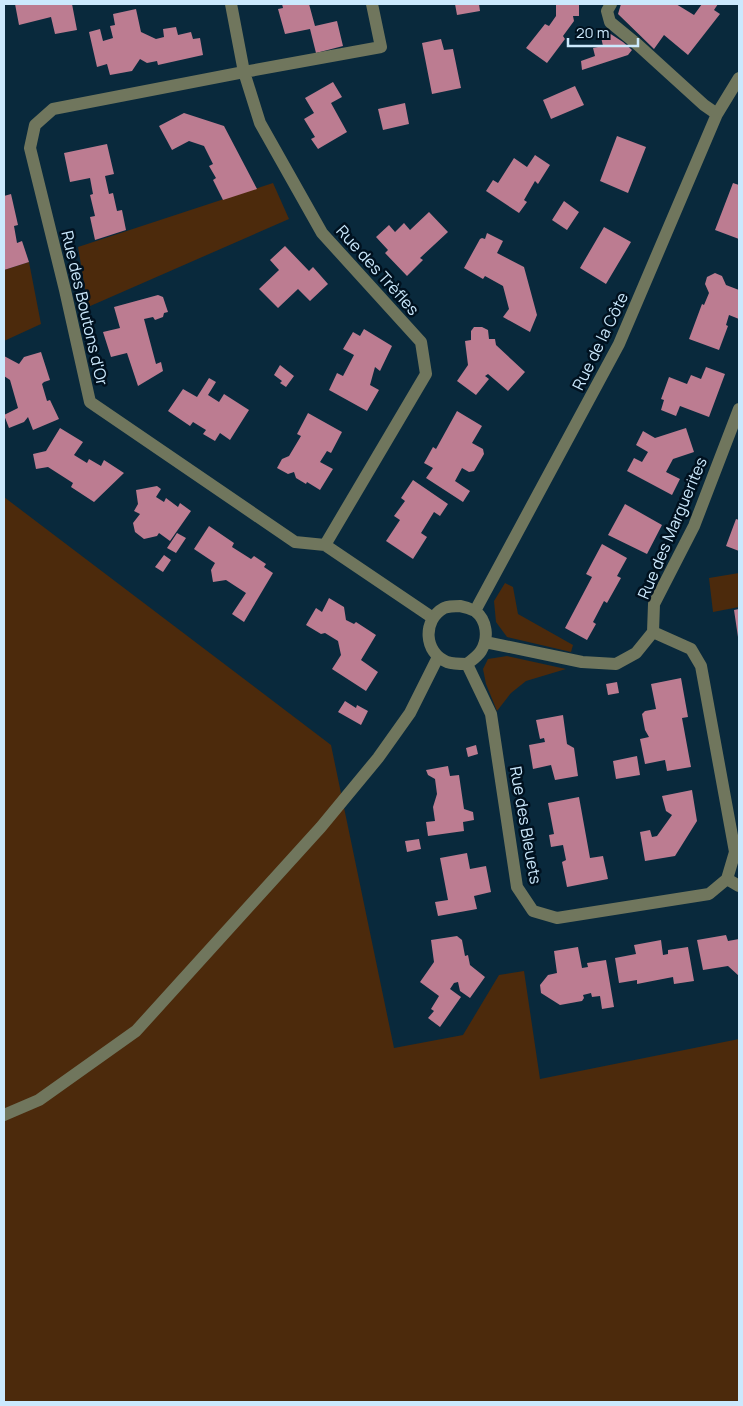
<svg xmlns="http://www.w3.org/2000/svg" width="743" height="1406" font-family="Manrope,sans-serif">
  <rect width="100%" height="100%" fill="#09293c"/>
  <!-- green -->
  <path fill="#4c2a0c" d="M273 183 289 219 88 307 78 247Z
    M29 262 41 324 4 341V270Z
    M4 497 331 745 394 1048 463 1035 499 975 524 971 540 1079 739 1039V1402H4Z
    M739 573V607L713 612 709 578Z
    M505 583 513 587 518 614 573 645 571 652 507 637 496 622 494 601Z
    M507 656 566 669 526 681 511 693 497 711 486 684 483 669 488 659Z"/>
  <!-- building -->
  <path fill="#bc7c91" d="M15 4H72L77 30 55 34 51 17 19 25Z
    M282 4H309L315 26 337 21 343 46 316 53 310 29 285 34 278 9 283 8Z
    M455 4H479L480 11 457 15Z
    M556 4H579V16H573L574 21 563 36 565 39 547 63 526 48 545 24 549 26 556 16Z
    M621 4H676L694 15 702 4H718L714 10 720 14 688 55 664 35 654 49 618 14Z
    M136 9 141 32 156 39 164 37 163 29 176 27 178 35 191 32 193 39 200 38 203 55 158 65 157 61 147 63 140 59 132 71 110 75 107 64 97 67 89 32 100 29 103 41 113 38 110 26 115 25 113 14Z
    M606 31 623 42 632 50 628 55 582 70 581 61 595 56 593 48 603 46 601 37Z
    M441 39 444 50 453 49 461 88 432 94 422 43Z
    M333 82 342 97 331 103 347 132 318 149 311 139 315 137 304 119 314 113 305 98Z
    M575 86 584 105 551 119 543 100Z
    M405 103 409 124 383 130 378 109Z
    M184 113 224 126 257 189 223 200 213 180 216 178 209 166 213 164 204 146 189 141 172 150 159 126Z
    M617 136 646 147 628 193 600 181Z
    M107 144 114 174 105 176 109 194 113 193 117 211 122 210 126 230 95 240 90 217 95 216 90 195 93 194 90 178 70 182 64 153Z
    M535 155 550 165 538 184 535 181 524 200 527 202 519 213 486 191 493 180 498 183 514 158 527 167Z
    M733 183 739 185V239L715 230Z
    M11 194 18 225 14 226 17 243 22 241 29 262 4 270V196Z
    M564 201 579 212 567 230 552 220Z
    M429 212 448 232 420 258 423 260 407 276 385 253 388 250 376 237 389 225 395 232 404 223 410 230Z
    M604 227 631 242 606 284 580 268Z
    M487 233 503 241 497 253 524 267 537 315 530 332 503 317 509 309 503 286 485 276 483 279 464 268 480 239 482 238 485 239Z
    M285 246 309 271 313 267 328 284 310 301 298 289 278 308 259 289 279 270 270 260Z
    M715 273 722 276 726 285 739 290V319L729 315 726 325 728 326 719 350 689 339 702 304 704 305 709 293 705 284 707 277Z
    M158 295 163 297 168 312 164 313 163 317 155 320 153 317 144 319 156 364 161 362 163 371 138 386 127 353 111 357 103 332 120 328 114 307Z
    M474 327H482L488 330 489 339H495L496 345 525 372 508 391 488 374 485 376 489 379 476 395 457 381 468 365 465 341 471 340V331Z
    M364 329 392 346 380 371 375 367 370 385 379 390 367 411 329 390 337 373 343 376 354 355 343 349 353 332 360 336Z
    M41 352 50 380 44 382 42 384 47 401 50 400 59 419 33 430 28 417 24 422 9 428 4 415 18 408 10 380 4 376V356L19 364 24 357Z
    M280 365 294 376 286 387 280 383 282 381 274 375Z
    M706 367 725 374 709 417 680 406 676 416 661 410 664 400 661 399 669 377 687 384 691 375 701 379Z
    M209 378 216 382 208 395 219 402 224 394 249 410 230 440 220 433 215 441 203 434 206 430 193 422 190 426 168 411 183 389 197 397Z
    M457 411 482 426 472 443 483 449 484 454 474 471 469 472 462 468 455 481 470 491 463 502 426 478 433 468 424 463 433 447 436 449Z
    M308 413 342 432 331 453 327 451 320 462 333 469 320 490 307 482 306 484 296 478 294 472 288 474 277 468 282 459 289 456 301 436 297 434Z
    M60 428 83 442 74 455 87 463 89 459 101 466 104 460 124 473 94 502 71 487 73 483 48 467 36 469 33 454 46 451Z
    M686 428 694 452 673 459 666 472 680 479 672 495 627 471 634 458 642 462 648 452 636 445 643 431 655 438Z
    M413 480 448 504 440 516 434 512 421 533 427 537 413 559 386 541 400 520 394 516 405 501 401 498Z
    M157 486 161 489 156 497 164 502 166 498 178 507 180 503 191 511 170 541 159 533 157 536 144 539 135 532 133 523 140 514 134 511 138 504 136 490Z
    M625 504 662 525 647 554 608 535Z
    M736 519 739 520V551L726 546Z
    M209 526 234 543 232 547 251 559 254 556 266 564 264 567 273 573 244 622 232 614 246 593 226 580 213 582 211 570 215 563 194 549Z
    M177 533 186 538 176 553 167 548Z
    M602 544 627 558 617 576 621 578 607 603 604 601 593 622 596 624 587 640 565 628 592 577 586 574Z
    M164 555 171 560 163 572 155 567Z
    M329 598 344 607 346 620 354 624 356 622 376 635 361 660 378 672 366 691 332 669 341 655 338 641 325 633 321 634 306 625 316 608 322 612Z
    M739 609V637H738L734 610Z
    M681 678 688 717 682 718 691 767 667 771 665 760 645 764 640 739 649 737 645 730 642 714 645 711 656 709 651 684Z
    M617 682 619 693 608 695 606 684Z
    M345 701 356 708 357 705 368 711 361 725 338 712Z
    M563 715 567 744 574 748 578 776 555 780 551 765 533 769 529 745 545 742 544 738 540 739 536 720Z
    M476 745 478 754 468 757 466 748Z
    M637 756 640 775 616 779 613 761Z
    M448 766 450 776 459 775 464 809 473 812 474 820 463 822 464 831 428 836 426 822 435 821 433 807 437 794 435 779 428 775 426 770Z
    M692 790 697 821 675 856 645 861 640 832 650 830 652 837 657 836 672 815 666 811 662 796Z
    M579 797 590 858 603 856 608 879 567 887 562 862 566 860 563 845 551 847 549 835 554 834 548 803Z
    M419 839 421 849 407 852 405 841Z
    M467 853 470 869 486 866 491 892 474 896 477 909 438 916 435 902 448 900 440 858Z
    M726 935 728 941 739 939V976L728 966 703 970 697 940Z
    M457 936 462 940 465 956 468 955 470 965 485 977 470 998 460 991 458 982 454 983 450 989 461 997 440 1027 428 1018 434 1011 431 1009 439 996 420 982 434 962 431 940Z
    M661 940 663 955 668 954V950L688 947 694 981 674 984 673 977 637 984V980L619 983 615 958 636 954 634 945Z
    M578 947 582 968 588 967 587 963 606 960 614 1007 602 1009 600 996 592 997 591 993 583 995 584 998 582 1001 560 1005 541 993 540 985 548 975 557 973 554 951Z"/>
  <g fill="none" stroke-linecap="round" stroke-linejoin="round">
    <!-- minor -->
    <path stroke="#70765d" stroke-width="12" d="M231 4 244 72 260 123 322 233 421 342 426 374 325 545
      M372 4 381 47 244 72 53 109 35 125 30 148 65 290 90 402 295 542 325 545 433 618
      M611 4 607 11 610 22 638 45 704 105 717 114
      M460 606C465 607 471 609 475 611 487 620 489 638 481 651 478 656 472 660 467 664 461 664 453 664 447 662 424 653 422 620 444 608 449 606 456 606 460 606Z
      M475 611 619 344 717 114 739 78
      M485 642 582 662 616 664 636 653 653 632 654 604 694 526 739 409
      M467 664 491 714 517 887 533 911 557 918 709 894 727 879 735 852 701 666 691 649 653 632
      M727 879 739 886
      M4 1115 39 1100 136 1031 321 827 378 758 410 713 438 657"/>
  </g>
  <g text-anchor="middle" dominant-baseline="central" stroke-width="5" stroke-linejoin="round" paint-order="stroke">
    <!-- street labels -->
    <g font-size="16" fill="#cbe9fd" stroke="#00111f">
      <text transform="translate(378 270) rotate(48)">Rue des Trèfles</text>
      <text transform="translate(85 308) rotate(77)">Rue des Boutons d'Or</text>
      <text transform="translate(600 341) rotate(-64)">Rue de la Côte</text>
      <text transform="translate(672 528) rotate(-67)">Rue des Marguerites</text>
      <text transform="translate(526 825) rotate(80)">Rue des Bleuets</text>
    </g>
  </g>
  <!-- border -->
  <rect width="743" height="1406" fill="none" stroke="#cbe9fd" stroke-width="10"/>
  <!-- scale -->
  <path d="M568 38v8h70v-8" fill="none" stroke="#cbe9fd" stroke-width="2.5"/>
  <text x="576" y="38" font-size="15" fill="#cbe9fd" stroke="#00111f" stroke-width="4" paint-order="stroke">20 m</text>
</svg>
